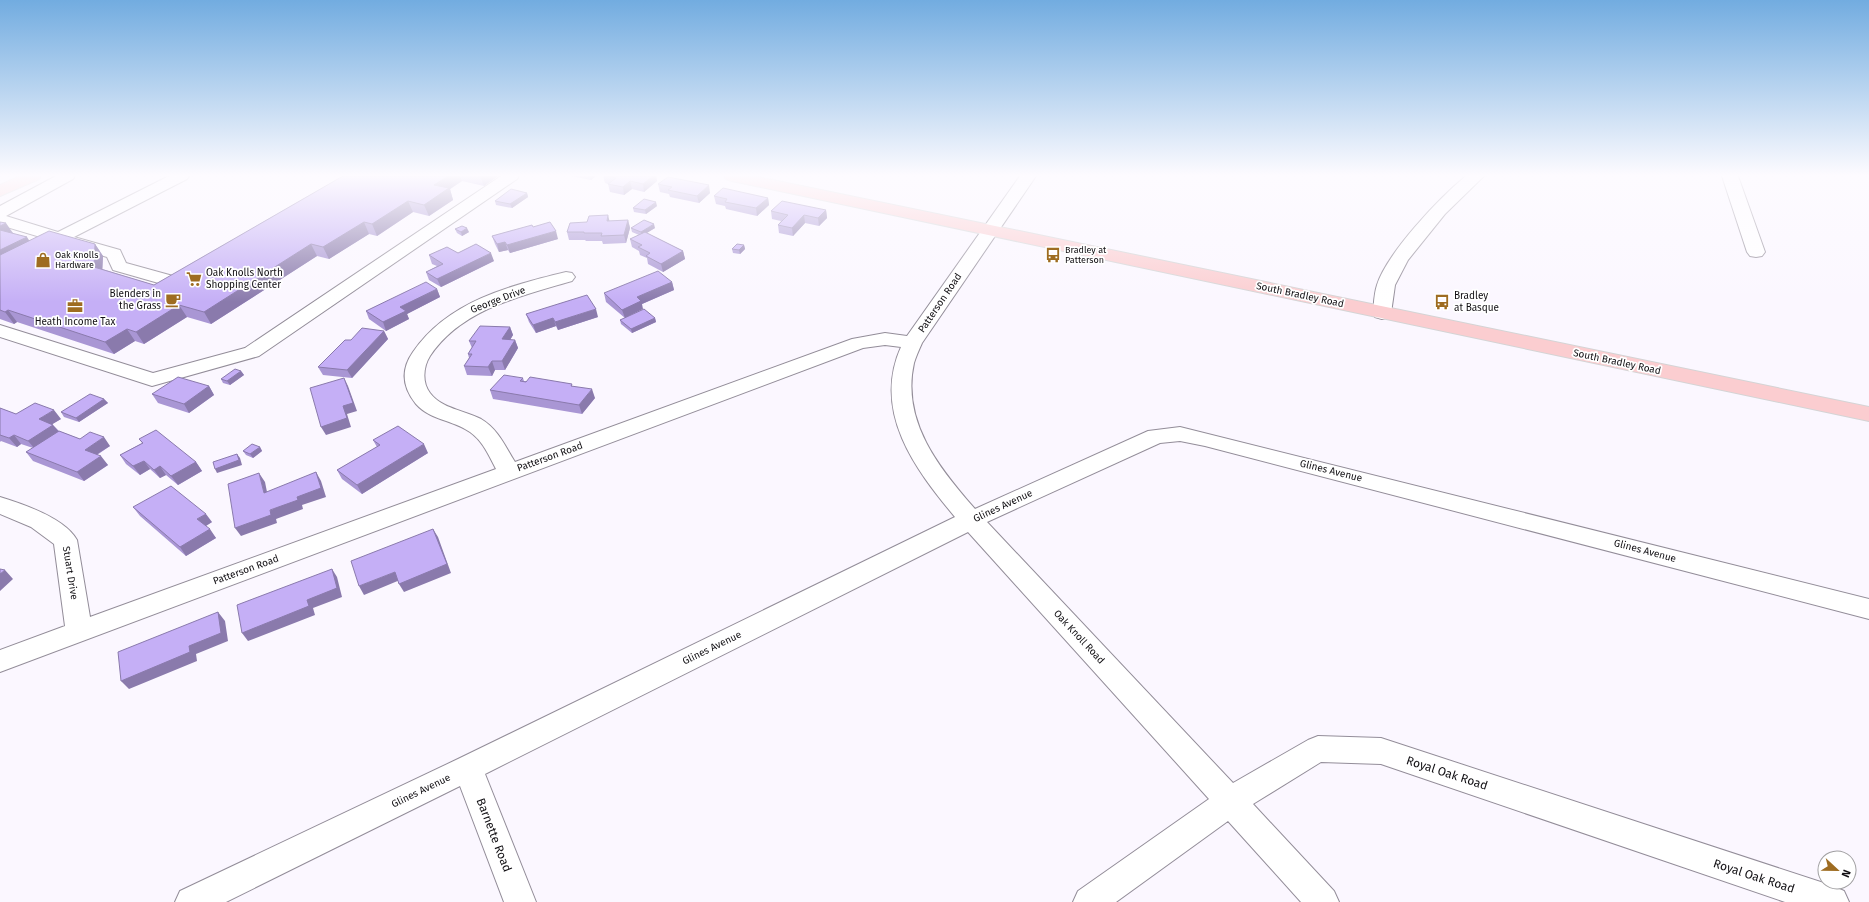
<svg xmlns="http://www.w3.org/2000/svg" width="1869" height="902" font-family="'Fira Sans',sans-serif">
  <rect width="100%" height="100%" fill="#fbf7ff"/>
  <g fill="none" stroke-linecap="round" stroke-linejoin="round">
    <defs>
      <path id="minor" d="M56 176H75L73 179 6 216 58 232 169 176H189L187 179 74 237 120 250 126 263 173 276 185 269 191 268 197 269 200 273C194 282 179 288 169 286L113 270 107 257 0 225V206Z
        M501 176H519L517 179 259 356 152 386 0 337V325L153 373 245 348Z
        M1020 176H1036L922 343C919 350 916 356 914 363 901 421 939 468 975 509L1148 431 1180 427 1869 599V619L1205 446 1180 441 1160 443 987 522 1233 783 1308 740 1318 736 1381 738 1833 886 1844 891 1849 902H1785L1381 764 1321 762 1253 804 1334 891 1339 902H1301L1228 821 1116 902H1073L1078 891 1209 799 968 532 485 774 536 902H504L460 786 226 902H175L180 891 458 759 955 517C915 469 872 412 901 347L885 345 863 348 0 672V650L65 626 54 544 31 527 0 514V497C23 504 65 518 77 540L90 617 496 469C489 456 483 441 470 432 453 420 430 420 416 404 402 387 401 369 413 352 448 301 509 286 566 272L572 273 575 277 572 281C521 296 461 309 430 356 423 367 422 383 430 393 442 409 464 410 481 419 498 429 505 446 515 462L852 339 885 333 907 336Z
        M1466 176H1484L1445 214 1408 260 1395 285 1391 313 1389 317 1382 319 1375 317 1373 313C1374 304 1374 294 1377 285 1387 253 1440 197 1466 176Z
        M1722 176H1738L1765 252 1762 256 1756 257 1750 256 1747 252Z"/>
      <path id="major" d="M20 176H41L39 179 0 196V185Z
        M724 176H754L1869 407V421L732 181 726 179Z"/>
    </defs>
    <!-- minor casing -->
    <use href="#minor" stroke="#938d99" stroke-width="2"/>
    <!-- major casing -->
    <use href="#major" stroke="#d4d4d5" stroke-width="2"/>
    <!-- minor -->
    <use href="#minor" fill="#fff" fill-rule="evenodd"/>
    <!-- major -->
    <use href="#major" fill="#fbcdd0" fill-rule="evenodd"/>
  </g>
  <!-- wall -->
  <path fill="#a996d4" d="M343 176H498L484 186 462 181 450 189 453 200 429 216 413 212 377 236 369 234 329 259 317 256 211 324 187 317 144 344 135 341 114 354 17 322 14 324 0 319V222L14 234 29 241 95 244 103 256 102 269 154 285Z
    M571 176H596L591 180Z
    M603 176H656L657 181 644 192 632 189 624 195 610 192 608 184 605 183Z
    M658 184 710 193 699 203 670 197 669 194 660 192Z
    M527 193 528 197 512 208 496 205 495 201Z
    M714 196 768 198 769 205 757 216 726 209 725 206 716 204Z
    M657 206 646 214 634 212 633 208Z
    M826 210 827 218 819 226 805 223 793 236 779 233 778 225 781 221 772 219 771 211Z
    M628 220 630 228 626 243 603 244 602 241H586L585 240H569L567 232 609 221Z
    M533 227 558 239 510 253 508 250 499 252 495 244 492 236Z
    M631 228H655L646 233 683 251 685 259 663 272 648 264 647 258 640 255 639 251 632 247 630 239 639 235 632 232Z
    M455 229 469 232 462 236 457 233Z
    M744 245 745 249 740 254 733 253 732 249Z
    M458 253 494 261 441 287 429 280 426 272 437 266 432 264 429 255Z
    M672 282 674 290 642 304 625 318 606 302 604 293Z
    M437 289 440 297 407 314 409 319 386 331 369 319 366 311Z
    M526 314 598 317 558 330 556 326 536 333 529 322Z
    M655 318 656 322 632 333 621 324 620 320Z
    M510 327 513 335 510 340H515L518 348 505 370H495L492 376 467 375 464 366 469 358 468 354 472 348 469 341Z
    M384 331 388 339 352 378 323 375 318 367 351 340Z
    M241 371 244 375 230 385 223 383 221 379Z
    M523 378 524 381 572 384V386L595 398 582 414 493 399 490 390Z
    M209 386 214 395 189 413 158 403 152 394Z
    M104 399 108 403 79 422 64 417 61 412Z
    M0 408 16 414 61 419 52 424 59 431 80 439 110 446 97 455 108 465 84 481 33 461 26 452 33 448 21 444 17 447 1 441 0 442Z
    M139 439 196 462 202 471 178 485 166 475 160 478 150 469 140 475 126 464 120 455 142 443Z
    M373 440 428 453 362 494 342 479 337 470 377 447Z
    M260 447 262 451 253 458 246 455 243 451Z
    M133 507 212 522 206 526 216 538 186 556 140 516Z"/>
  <!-- shaded-wall -->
  <path fill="#8a7aac" d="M448 176H460L462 181 450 189 453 200 429 216 424 205 434 185Z
    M480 176H498L484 186Z
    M590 176H596L591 180Z
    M653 176H656L657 181 644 192 643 184Z
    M630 181 632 189 624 195 623 187Z
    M709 185 710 193 699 203 697 196Z
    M527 193 528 197 512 208 510 204Z
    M768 198 769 205 757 216 756 208Z
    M408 201 413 212 377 236 372 224Z
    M656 202 657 206 646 214 645 210Z
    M826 210 827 218 819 226 818 218Z
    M608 215 610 223 607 221Z
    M804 215 805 223 793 236 792 228Z
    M628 220 630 228 626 243 624 235Z
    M364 222 369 234 329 259 323 247Z
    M6 223 17 239 0 235V226Z
    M654 224 655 228 642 236 641 232Z
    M467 228 469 232 462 236 461 232Z
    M556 231 558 239 510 253 507 245Z
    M27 237 37 253 0 272V250Z
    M505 242 508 250 499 252 497 244Z
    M95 244 103 256 102 279 94 267Z
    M311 244 317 256 211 324 204 312Z
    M744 245 745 249 740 254 739 250Z
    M683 251 685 259 663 272 661 264Z
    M491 253 494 261 441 287 437 279Z
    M672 282 674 290 642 304 643 309 625 318 622 310 637 297Z
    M437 289 440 297 407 314 409 319 386 331 383 322 400 307Z
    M179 305 187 317 144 344 136 332Z
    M596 309 598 317 558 330 555 322Z
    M8 310 17 322 14 324 5 312Z
    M553 318 556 326 536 333 533 325Z
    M655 318 656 322 632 333 631 329Z
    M510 327 513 335 505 348 502 339Z
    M127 329 135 341 114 354 105 342Z
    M384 331 388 339 352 378 347 370Z
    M515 340 518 348 505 370 502 361Z
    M492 361 495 370 492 376 488 367Z
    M241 371 244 375 230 385 227 381Z
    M344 378 348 386 357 411 347 414 351 427 326 435 321 427 343 406Z
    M209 386 214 395 189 413 184 404Z
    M592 389 595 398 582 414 579 405Z
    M104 399 108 403 79 422 76 418Z
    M54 410 61 419 46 428 39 419Z
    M53 425 60 433 35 449 28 441Z
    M14 435 21 444 17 447 9 438Z
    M104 437 110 446 91 458 85 450Z
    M424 444 428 453 362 494 357 485Z
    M260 447 262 451 253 458 250 454Z
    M237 454 240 458 242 465 217 473 215 469Z
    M101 456 108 465 84 481 77 472Z
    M144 461 150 469 140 475 133 466Z
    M196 462 202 471 178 485 171 476Z
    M160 466 166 475 160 478 154 470Z
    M316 472 321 481 326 497 302 505 303 509 276 519 277 523 241 536 235 528 297 497Z
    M259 473 265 482 269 502 264 493Z
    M206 514 212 522 204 527 197 519Z
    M210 529 216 538 186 556 180 547Z
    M433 529 438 537 451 573 404 592 399 584Z
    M332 569 337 577 342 597 313 608 315 615 248 641 242 633 307 600Z
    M5 570 13 579 0 591V574Z
    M395 572 400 580 364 595 359 586Z
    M218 612 225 621 228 641 196 654 197 661 129 689 121 681 189 646Z"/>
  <!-- building -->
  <path fill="#c5aff6" stroke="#8a7aac" d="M343 176H448L434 185 449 188 424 205 408 201 372 224 364 222 323 247 311 244 204 312 179 305 136 332 127 329 105 342 8 310 5 312 0 310V255L49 231 95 244 94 267 154 285Z
    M606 176H653L643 184 630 181 623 187 608 184 616 178Z
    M668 177 709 185 697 196 668 190 672 187 658 184Z
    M723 188 768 198 756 208 725 202 727 199 714 196Z
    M511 189 527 193 510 204 495 201Z
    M644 199 656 202 645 210 633 208Z
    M782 201 826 210 818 218 804 215 792 228 778 225 788 215 771 211Z
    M608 215 607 221 628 220 624 235 601 236 602 233H584V232H567L570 223 587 222 589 216Z
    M644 220 654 224 641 232 631 228Z
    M0 222 6 223 0 226Z
    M550 222 556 231 507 245 505 242 497 244 492 236 532 225 533 227Z
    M462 226 467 228 461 232 455 229Z
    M0 230 27 237 0 250Z
    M645 232 683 251 661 264 646 256 650 253 638 247 642 245 630 239Z
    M476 244 491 253 437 279 426 272 443 264 429 255 447 247 458 253Z
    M737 244 744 245 739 250 732 249Z
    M658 271 672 282 637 297 641 301 622 310 604 293Z
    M426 282 437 289 400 307 406 311 383 322 366 311Z
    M587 295 596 309 555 322 553 318 533 325 526 314Z
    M644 309 655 318 631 329 620 320Z
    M480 326 510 327 502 339 515 340 502 361H492L488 367 464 366 472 354H468L476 341H469Z
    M362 328 384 331 347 370 318 367 345 340H351Z
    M235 369 241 371 227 381 221 379Z
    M504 375 523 378 520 381 526 382 530 377 572 384 571 386 592 389 579 405 490 390Z
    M178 377 209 386 184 404 152 394Z
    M344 378 353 403 343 406 347 418 321 427 310 388Z
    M90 394 104 399 76 418 61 412Z
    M35 403 54 410 39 419 53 425 28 441 14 435 9 438 0 435V408L16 414Z
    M398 426 424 444 357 485 337 470 380 445 373 440Z
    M156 430 196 462 171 476 160 466 154 470 144 461 133 466 120 455 143 443 139 439Z
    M59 431 80 439 90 432 104 437 85 450 101 456 77 472 26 452Z
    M252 444 260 447 250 454 243 451Z
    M237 454 239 460 215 469 213 462Z
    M316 472 321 488 297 497 298 500 270 510 271 515 235 528 228 484 259 473 264 493Z
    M171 486 206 514 197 519 210 529 180 547 133 507Z
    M433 529 447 564 399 584 395 572 359 586 351 561Z
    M0 569 5 570 0 574Z
    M332 569 337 588 307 600 309 606 242 633 237 605Z
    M218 612 221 633 189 646 190 652 121 681 118 652Z"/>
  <!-- sky -->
  <linearGradient id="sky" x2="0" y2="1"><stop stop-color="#72ace0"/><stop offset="0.58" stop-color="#fdfbff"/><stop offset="1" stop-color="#fdfbff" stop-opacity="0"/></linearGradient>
  <rect width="1869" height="302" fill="url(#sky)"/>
  <!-- icons -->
  <defs>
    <symbol id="bus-bare" viewBox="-9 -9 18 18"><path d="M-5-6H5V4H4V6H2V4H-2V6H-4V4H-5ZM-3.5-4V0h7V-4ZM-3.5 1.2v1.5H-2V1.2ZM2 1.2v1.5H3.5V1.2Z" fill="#9e6c21" stroke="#fff" stroke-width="2.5" paint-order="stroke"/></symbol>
    <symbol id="shop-bare" viewBox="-9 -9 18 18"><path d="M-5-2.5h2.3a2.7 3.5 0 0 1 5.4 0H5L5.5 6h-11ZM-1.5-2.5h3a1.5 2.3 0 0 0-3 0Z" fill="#9e6c21" stroke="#fff" stroke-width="2.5" paint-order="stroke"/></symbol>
    <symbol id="supermarket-bare" viewBox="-9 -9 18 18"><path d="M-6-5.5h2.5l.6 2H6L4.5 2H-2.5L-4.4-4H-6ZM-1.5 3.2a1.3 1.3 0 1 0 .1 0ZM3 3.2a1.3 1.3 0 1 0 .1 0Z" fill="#9e6c21" stroke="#fff" stroke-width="2.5" paint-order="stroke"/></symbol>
    <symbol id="cafe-bare" viewBox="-9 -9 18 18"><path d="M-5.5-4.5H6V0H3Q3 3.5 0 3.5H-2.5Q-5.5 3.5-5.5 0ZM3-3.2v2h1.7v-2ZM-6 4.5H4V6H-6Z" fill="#9e6c21" stroke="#fff" stroke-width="2.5" paint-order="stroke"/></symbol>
    <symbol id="office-bare" viewBox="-9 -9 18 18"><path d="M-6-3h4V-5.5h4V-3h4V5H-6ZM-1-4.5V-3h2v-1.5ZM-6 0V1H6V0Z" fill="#9e6c21" stroke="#fff" stroke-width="2.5" paint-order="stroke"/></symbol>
  </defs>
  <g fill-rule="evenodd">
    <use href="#bus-bare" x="1042" y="244" width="22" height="22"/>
    <use href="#shop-bare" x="32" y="249" width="22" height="22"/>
    <use href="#supermarket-bare" x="183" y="268" width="22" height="22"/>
    <use href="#cafe-bare" x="162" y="289" width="22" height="22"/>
    <use href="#bus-bare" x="1431" y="291" width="22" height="22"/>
    <use href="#office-bare" x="64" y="295" width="22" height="22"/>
  </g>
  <g text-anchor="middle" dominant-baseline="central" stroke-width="3.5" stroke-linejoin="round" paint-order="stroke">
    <!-- far-poi labels -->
    <g font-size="9" fill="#110f13" stroke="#fff" text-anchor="start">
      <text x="1065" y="250">Bradley at<tspan x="1065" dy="10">Patterson</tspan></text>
      <text x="55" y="255">Oak Knolls<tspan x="55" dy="10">Hardware</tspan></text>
    </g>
    <!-- poi labels -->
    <g font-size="10" fill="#110f13" stroke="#fff" text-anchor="start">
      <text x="206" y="273">Oak Knolls North<tspan x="206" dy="12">Shopping Center</tspan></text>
      <text x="161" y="294" text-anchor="end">Blenders in<tspan x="161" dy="12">the Grass</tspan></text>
      <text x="1454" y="296">Bradley<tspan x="1454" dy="12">at Basque</tspan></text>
      <text x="75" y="322" text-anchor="middle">Heath Income Tax</text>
    </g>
    <!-- street labels -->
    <g font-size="10" fill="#110f13" stroke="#fff">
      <text transform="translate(1300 295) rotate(12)">South Bradley Road</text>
      <text transform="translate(498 300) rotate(-21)">George Drive</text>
      <text transform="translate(940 303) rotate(-56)">Patterson Road</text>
      <text transform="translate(1617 362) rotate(12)">South Bradley Road</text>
      <text transform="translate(550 457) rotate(-20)">Patterson Road</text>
      <text transform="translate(1331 471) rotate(14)">Glines Avenue</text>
      <text transform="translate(1003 506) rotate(-25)">Glines Avenue</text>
      <text transform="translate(1645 551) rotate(15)">Glines Avenue</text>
      <text transform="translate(246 570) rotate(-20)">Patterson Road</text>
      <text transform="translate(70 573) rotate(81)">Stuart Drive</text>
      <text transform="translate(1079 637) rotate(47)">Oak Knoll Road</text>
      <text transform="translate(712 648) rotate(-26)">Glines Avenue</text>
      <text transform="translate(421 791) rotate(-26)">Glines Avenue</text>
    </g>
    <!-- near-street labels -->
    <g font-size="12" fill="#110f13" stroke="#fff">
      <text transform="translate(1447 773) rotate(18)">Royal Oak Road</text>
      <text transform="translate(494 835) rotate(69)">Barnette Road</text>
      <text transform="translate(1754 876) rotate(18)">Royal Oak Road</text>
    </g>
  </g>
  <!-- north arrow -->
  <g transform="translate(1837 870) rotate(112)"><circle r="19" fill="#ffffff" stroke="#a09fa1"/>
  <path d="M0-3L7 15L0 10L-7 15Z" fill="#9e6c21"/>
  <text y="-6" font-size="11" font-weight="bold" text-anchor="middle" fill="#110f13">N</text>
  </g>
</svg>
